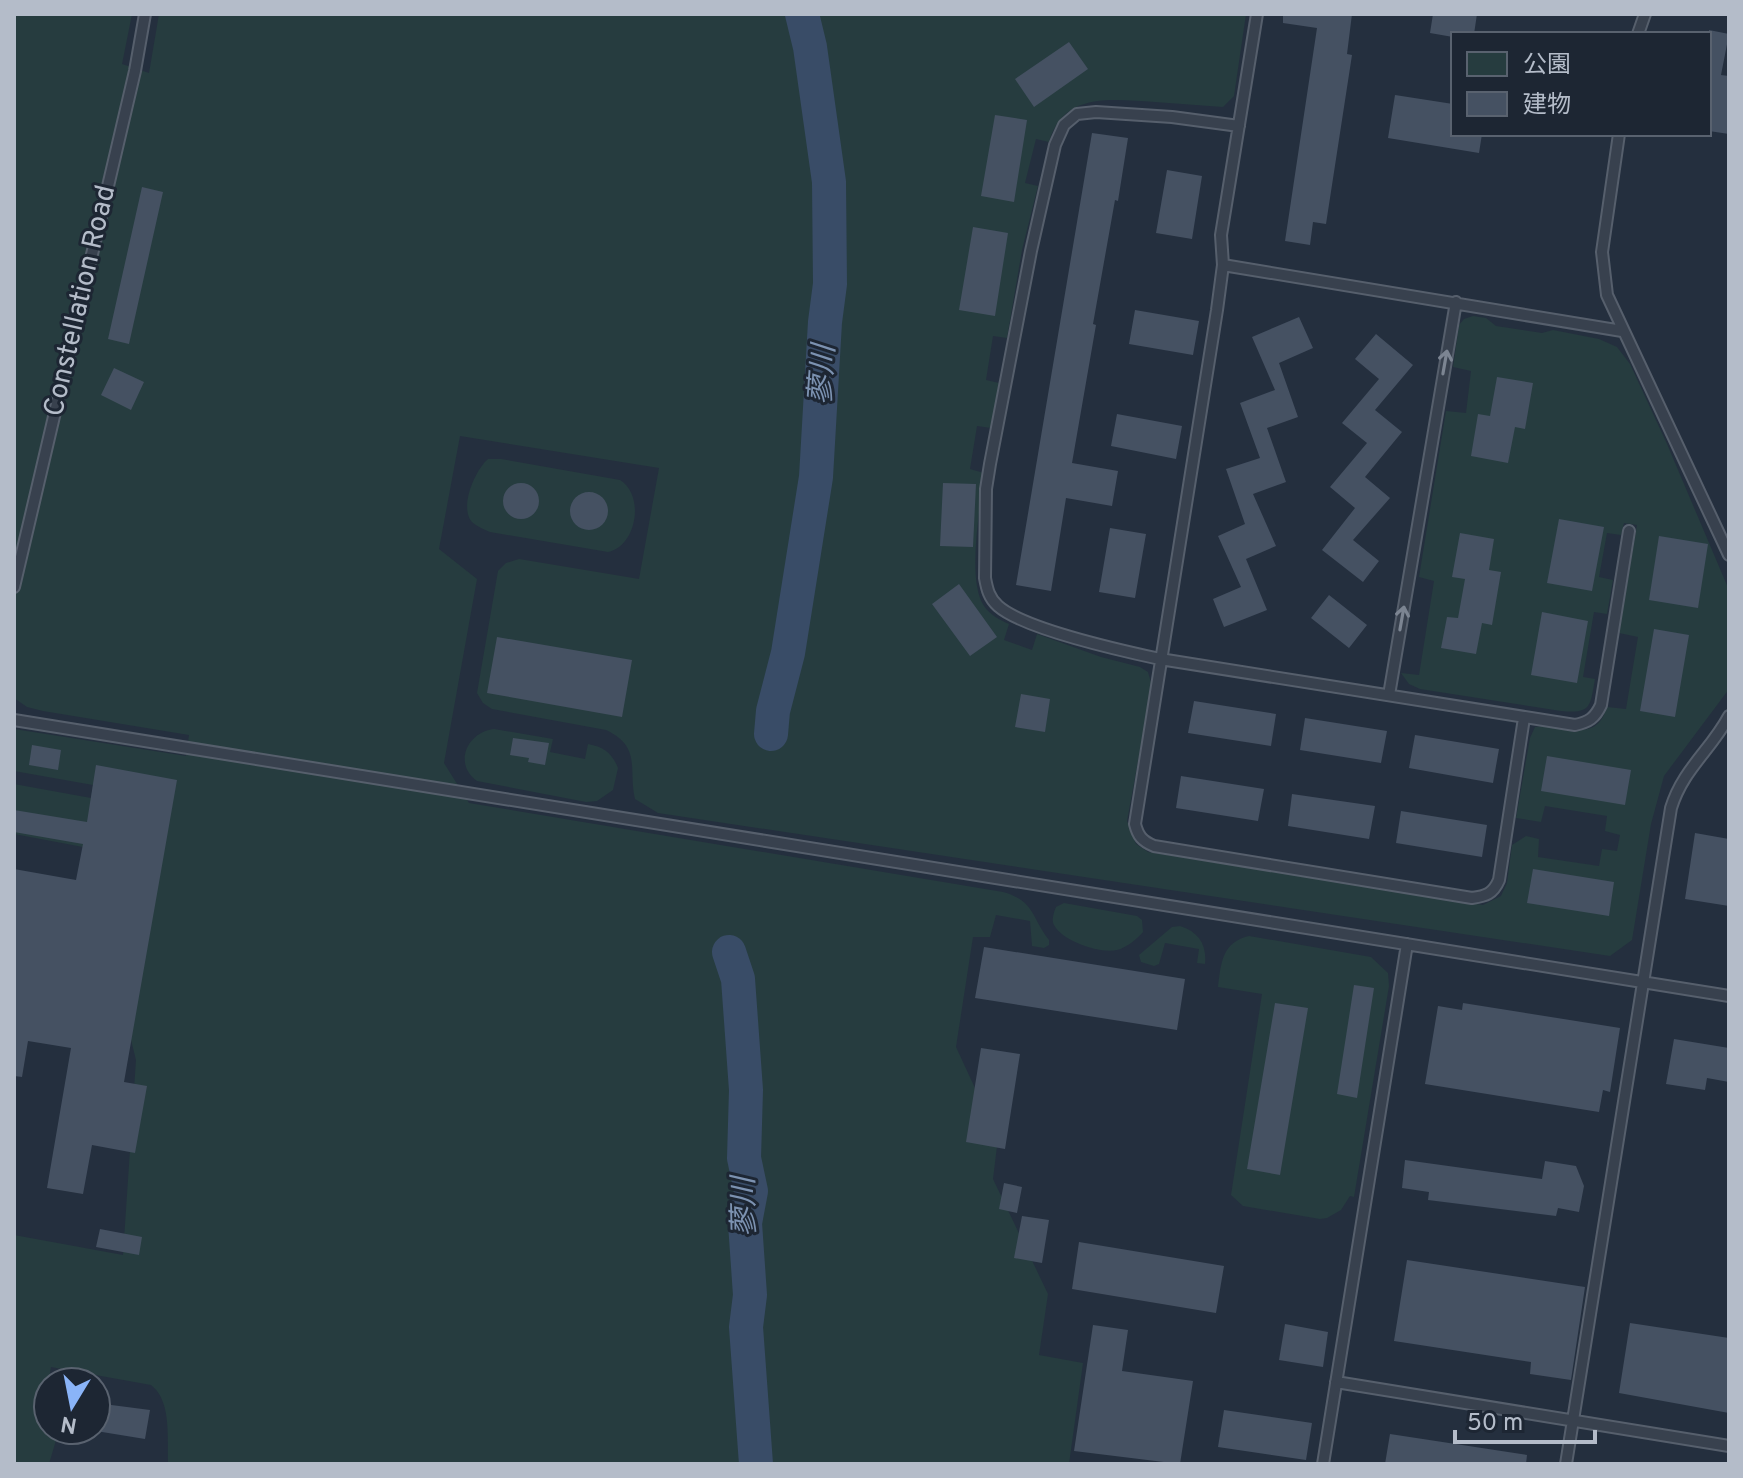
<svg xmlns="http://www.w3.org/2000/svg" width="1743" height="1478" font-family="Overpass,'Noto Sans JP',sans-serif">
  <rect width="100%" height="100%" fill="#242f3e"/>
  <!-- green -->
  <path fill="#263c3f" d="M14 14H132L122 64 149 73 159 14H1246L1234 96 1223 107C1200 105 1178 104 1155 102 1113 100 1064 91 1049 142L1036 139 1025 183 1038 186 1022 250 1007 338 993 336 986 380 999 383 991 428 977 426 970 469 984 473C981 506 966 578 984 606 990 615 1000 620 1009 624L1004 640 1032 650 1037 634 1101 657 1140 667 1148 672 1152 686 1127 821 1136 844 1148 852 1483 905 1501 896 1507 883 1512 845 1526 836 1539 839 1538 857 1599 866 1602 849 1617 851 1620 835 1605 831 1607 816 1545 806 1541 822 1516 818 1530 738 1535 727C1563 721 1595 747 1607 707L1626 709 1638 637 1619 633 1637 525 1624 523 1621 535 1607 533 1599 577 1613 580 1607 614 1594 612 1583 677 1595 679C1590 706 1592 714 1561 711L1420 689 1409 684 1401 673 1419 675 1434 581 1419 577 1446 411 1466 413 1471 371 1453 367 1459 325 1464 319 1473 316 1486 318 1496 326 1542 333 1553 330 1599 339 1617 347 1630 364 1667 444 1729 590V689L1664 776 1651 824 1632 940 1610 956 678 816 658 813 635 799C628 769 642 747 606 730L492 709 483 703 477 693 498 571 506 563 519 559 639 579 659 468 460 436 439 549 477 579 444 763 469 803 1003 892C1035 901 1031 917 1049 940V945L1044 948 1032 946 1030 921 996 915 990 937H973L956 1047 998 1138 993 1179 1048 1294 1039 1355 1083 1363 1069 1464H168C167 1439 172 1401 151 1385L51 1367 47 1390 48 1430H59L49 1464H14V1235L123 1255 136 1060 83 847 14 834V784L91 798 93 785 14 771V729L186 756 189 735 43 711 27 707 14 698Z
    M488 459H501L620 480C645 495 637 546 608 552L490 532C485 530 478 527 473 523 458 509 475 470 488 459Z
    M494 729 553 739 550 752 585 759 588 744C604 747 612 753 618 768L613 790 597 801 586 802 477 781C453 764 467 732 494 729Z
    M1064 903 1137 916 1142 920 1143 932C1137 939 1126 948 1117 950 1100 954 1062 941 1054 925 1051 920 1054 912 1056 907Z
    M1180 926C1199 932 1207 945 1205 964L1197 963 1199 949 1165 943 1159 964 1154 966 1141 962 1139 955 1172 927Z
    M1249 936 1371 957 1388 973 1389 986 1354 1197 1350 1196 1341 1210 1327 1218 1320 1219 1243 1206 1231 1195 1262 994 1218 987C1221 963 1222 942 1249 936Z"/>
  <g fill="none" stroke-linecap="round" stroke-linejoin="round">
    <!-- river -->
    <path stroke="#394c67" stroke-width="34" d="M771 734 773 711 788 653 816 477 825 322 830 284 829 182 810 47 802 14
      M729 952 738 979 746 1090 744 1158 751 1191 745 1223 750 1295 746 1327 756 1464"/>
  </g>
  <!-- building -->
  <path fill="#455162" d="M1283 14H1352L1347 54 1352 55 1326 224 1313 222 1310 245 1285 241 1317 28 1283 23Z
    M1433 14H1477L1474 34H1453V37L1430 33Z
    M1709 30 1729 34 1721 75 1729 76V134L1709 131Z
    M1069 42 1088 69 1034 107 1015 79Z
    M1395 95 1453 104V134H1482L1479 153 1388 138Z
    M995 115 1027 120 1014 202 981 196Z
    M1092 133 1128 138 1118 201 1115 200 1093 324 1096 325 1072 463 1118 471 1112 506 1066 498 1051 591 1016 585Z
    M1167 170 1202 176 1192 239 1156 233Z
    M142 187 163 192 129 344 108 339Z
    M973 227 1008 233 995 316 959 310Z
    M1135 310 1199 321 1193 355 1129 344Z
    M1299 317 1313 348 1279 363 1298 417 1267 428 1286 482 1253 494 1276 546 1246 559 1267 610 1224 627 1213 599 1241 587 1218 536 1245 524 1226 469 1260 458 1240 403 1275 390 1252 337Z
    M1376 334 1413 365 1375 410 1402 432 1365 477 1390 498 1353 540 1379 561 1363 582 1322 550 1355 508 1330 487 1367 443 1342 423 1379 379 1355 359Z
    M114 368 144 382 131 410 101 395Z
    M1497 377 1533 383 1525 429 1515 427 1508 463 1471 456 1478 414 1490 416Z
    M1117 414 1182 426 1176 459 1111 446Z
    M503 501a18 18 0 1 1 36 0a18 18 0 1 1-36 0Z
    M943 483 976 484 973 547 940 546Z
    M570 511a19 19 0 1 1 38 0a19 19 0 1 1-38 0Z
    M1559 519 1604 527 1592 591 1547 583Z
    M1110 528 1146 534 1135 598 1099 592Z
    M1460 533 1494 539 1489 570 1501 572 1492 625 1482 623 1476 654 1441 648 1447 617 1458 618 1465 579 1452 577Z
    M1659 536 1708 544 1698 608 1649 600Z
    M959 584 997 637 970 656 932 604Z
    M1329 595 1367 625 1349 648 1311 618Z
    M1542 612 1588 621 1577 683 1531 675Z
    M1654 629 1689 635 1675 717 1640 711Z
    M497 637 632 660 622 717 487 693Z
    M1021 694 1050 699 1045 732 1015 727Z
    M1194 701 1276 714 1271 746 1188 733Z
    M1305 718 1387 731 1381 763 1300 750Z
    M1415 735 1499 749 1493 783 1409 768Z
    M513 738 549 743 545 765 528 762 529 758 510 755Z
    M32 745 61 750 58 770 29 765Z
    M1547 756 1631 770 1625 805 1541 791Z
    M96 765 177 780 124 1082 147 1086 135 1153 92 1145 83 1194 47 1188 71 1048 28 1041 22 1077 14 1076V869L76 880 83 844 14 832V810L87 822Z
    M1181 776 1264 789 1258 821 1176 808Z
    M1292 794 1375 806 1369 839 1288 826Z
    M1401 811 1487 825 1482 857 1396 843Z
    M1695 833 1729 839V906L1685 899Z
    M1533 869 1614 882 1609 916 1527 903Z
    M984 947 1185 979 1177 1030 975 998Z
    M1354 985 1374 988 1357 1098 1337 1094Z
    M1275 1003 1308 1008 1280 1175 1247 1169Z
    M1463 1003 1620 1028 1610 1092 1603 1090 1599 1112 1425 1084 1438 1006 1462 1010Z
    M1674 1039 1729 1048V1082L1707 1078 1705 1090 1666 1084Z
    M981 1048 1020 1054 1005 1149 966 1142Z
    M1405 1160 1542 1179 1545 1161 1576 1166 1584 1186 1579 1212 1558 1208 1556 1216 1428 1200 1429 1192 1402 1188Z
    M1004 1183 1022 1187 1017 1213 999 1209Z
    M1022 1216 1049 1220 1042 1263 1014 1258Z
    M100 1229 142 1237 139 1255 96 1247Z
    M1079 1242 1224 1266 1216 1313 1072 1289Z
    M1407 1260 1585 1287 1571 1380 1530 1374 1531 1362 1394 1341Z
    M1630 1323 1729 1338V1413L1619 1393Z
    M1285 1324 1328 1332 1323 1367 1279 1360Z
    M1093 1325 1128 1330 1122 1371 1193 1381 1180 1464 1074 1451Z
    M96 1403 150 1410 145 1439 96 1431Z
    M1224 1410 1312 1423 1306 1460 1218 1447Z
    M1390 1434 1527 1455 1526 1464H1385Z"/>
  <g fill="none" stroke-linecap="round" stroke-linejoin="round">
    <defs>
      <path id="lane" d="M1257 14 1221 235 1223 265 1217 310 1135 824C1138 836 1142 841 1154 846L1472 898C1486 896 1493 894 1499 880L1524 718
        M1638 34 1645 14
        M1239 126 1172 117 1096 112 1077 114 1064 125 1055 145 1031 251 990 464 986 489 985 578C987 589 989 598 998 606 1024 629 1123 651 1160 659L1575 725C1589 722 1595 718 1601 705L1629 531
        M1619 134 1602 252 1607 295 1729 555
        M1223 265 1622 331
        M14 587 135 71 145 14
        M1389 695 1456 302
        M14 720 1729 996
        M1336 1382 1729 1446
        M1323 1464 1407 944
        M1566 1464 1671 808C1683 769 1711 750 1729 716"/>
    </defs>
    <!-- lane casing -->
    <use href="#lane" stroke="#565f6c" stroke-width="14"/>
    <!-- lane -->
    <use href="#lane" stroke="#38414e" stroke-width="10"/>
  </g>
  <!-- one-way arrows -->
  <defs><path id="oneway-shaft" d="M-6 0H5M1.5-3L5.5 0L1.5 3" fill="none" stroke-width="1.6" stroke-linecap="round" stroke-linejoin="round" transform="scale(2)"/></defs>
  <g stroke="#7c8592">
    <use href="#oneway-shaft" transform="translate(1445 362) rotate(-80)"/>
    <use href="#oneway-shaft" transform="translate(1402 618) rotate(-80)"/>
  </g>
  <g text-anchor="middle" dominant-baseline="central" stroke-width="6" stroke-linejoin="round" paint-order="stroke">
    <!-- street labels -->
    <g font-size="28" fill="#b4bcc9" stroke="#1d2633">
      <text transform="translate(81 301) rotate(-77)">Constellation Road</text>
    </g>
    <!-- water labels -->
    <g font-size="30" font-style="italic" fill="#7c92b1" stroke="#1d2633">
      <text transform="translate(824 375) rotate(-86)">蓼川</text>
      <text transform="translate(746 1207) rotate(-91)">蓼川</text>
    </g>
  </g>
  <!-- border -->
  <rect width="1743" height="1478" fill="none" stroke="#b4bcc9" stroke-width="32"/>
  <!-- legend -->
  <rect x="1451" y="32" width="260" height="104" fill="#1d2633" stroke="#59626f" stroke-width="2"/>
  <rect x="1467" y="52" width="40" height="24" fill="#263c3f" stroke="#59626f" stroke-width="2"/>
  <text x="1523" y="72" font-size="24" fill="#b4bcc9">公園</text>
  <rect x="1467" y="92" width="40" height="24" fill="#455162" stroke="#59626f" stroke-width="2"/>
  <text x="1523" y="112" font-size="24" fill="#b4bcc9">建物</text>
  <!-- north arrow -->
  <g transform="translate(72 1406) rotate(190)"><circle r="38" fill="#1d2633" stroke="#59626f" stroke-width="2"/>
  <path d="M0-6L14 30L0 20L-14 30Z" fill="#8ab4f8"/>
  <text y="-12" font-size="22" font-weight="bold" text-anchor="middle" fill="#b4bcc9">N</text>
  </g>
  <!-- scale -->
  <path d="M1455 1430v12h140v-12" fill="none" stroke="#b4bcc9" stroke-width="4"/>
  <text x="1467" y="1430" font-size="24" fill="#b4bcc9" stroke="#1d2633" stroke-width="6" paint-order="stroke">50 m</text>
</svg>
